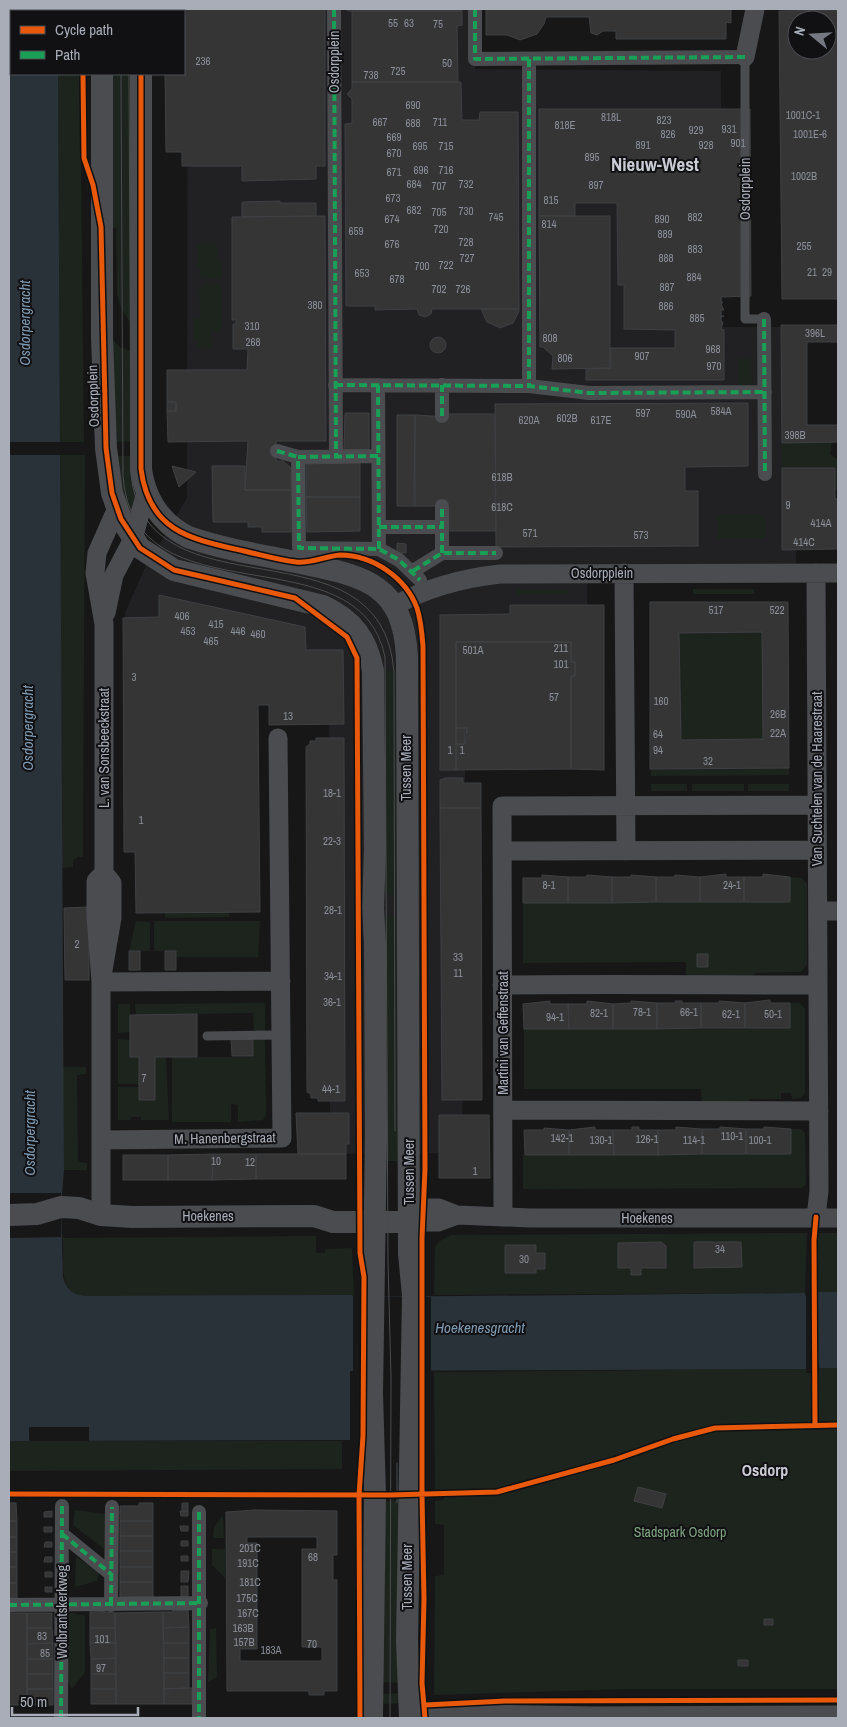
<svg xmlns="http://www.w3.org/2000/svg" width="847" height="1727" font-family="'Archivo Narrow',sans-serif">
  <rect width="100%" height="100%" fill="#171717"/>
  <!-- built -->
  <path fill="#212123" d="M188 9H474L475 69 721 71 722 327H795L796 565H587V653L466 652 462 1153 330 1154 329 655 125 659V613L144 570 187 498Z"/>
  <!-- green -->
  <path fill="#1d241e" d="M58 74H80L84 442H60Z
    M107 74H133V327L121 308 117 295 116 228H108Z
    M197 243 217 244V262H221L222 279H201L199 268 197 267Z
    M202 284H221L222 332H213L211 323 212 348H198V340H193V319H200L199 287H202Z
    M109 336 120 347 135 353V441L117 442Z
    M739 359H751L752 389H739Z
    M832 442 830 454 838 460V488L835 490 834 468H782V443Z
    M60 455H85L83 857H78L73 861V867L62 868Z
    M117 456H135V496L131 517 127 518Z
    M717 515H765V538H717Z
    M693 589H754V594H693Z
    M515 590H569V595H516Z
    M762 632 763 739 681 740 679 633Z
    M378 671H403L398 895H384Z
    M789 768V775L651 776V769Z
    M651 784H687V791H651Z
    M692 784H744V791H692Z
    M748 784H789V791H748Z
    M790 877 802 878 807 884V964L801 972 754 973V981L686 977V962L523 963V903L789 902Z
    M229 912V917L165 918V913Z
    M384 915H398L403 1161H381Z
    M136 921 150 922V951H129Z
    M154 921H260L258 957H176V951H154Z
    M265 1003V1031H254L253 1013 136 1015 135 1004Z
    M790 1003H800L805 1009V1092L801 1098 792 1099 791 1093H781V1099H749L748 1107H702L701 1089H524V1029L790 1028Z
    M118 1004H130V1032L118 1033Z
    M118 1039 130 1040V1056L139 1057V1084H118Z
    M254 1039H265L266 1115 263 1120 238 1122V1105L231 1104V1122H172V1057H253Z
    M155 1057H166L169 1120H141V1117H131L130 1120H118V1087H139Z
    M63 1067H86V1074L77 1075 78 1162 87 1163V1170H64Z
    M791 1129H801L805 1133 806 1184 802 1188 523 1189V1155L791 1154Z
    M807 1233 805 1293 434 1295 435 1247 440 1241 451 1235Z
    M817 1233H838V1292H818Z
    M62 1236 64 1238 316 1236V1253H325V1249L352 1248 354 1296H80C54 1286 67 1256 62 1236Z
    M819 1368H838V1689H625L434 1695 435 1576 444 1575V1525L435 1524V1501L444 1500V1491L435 1490 434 1372 806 1369V1373H818Z
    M9 1441H342V1469L9 1471Z
    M401 1500 404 1683 380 1682V1501Z
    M75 1510 106 1514 104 1549 73 1525Z
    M223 1515 224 1538H213L214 1527Z
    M212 1549H225V1578L212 1565Z
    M76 1557 99 1571 97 1581 75 1587Z
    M68 1612 85 1616V1672L72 1689 64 1673Z
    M216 1628 217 1677 208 1682 210 1629Z
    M404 1693 402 1703 384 1704 379 1694Z"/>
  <!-- water -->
  <path fill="#2a3239" d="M9 9H57V11H11V74H58L64 1170 61 1207 63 1276C65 1288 73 1295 85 1296L351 1295 354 1297 805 1293 806 1298H818V1292H838V1368H819V1364H806V1369L350 1371V1440L9 1441Z"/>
  <!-- pier -->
  <path fill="#171717" d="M9 442H62V455H9Z
    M9 1193H61V1237L9 1238Z
    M806 1290 808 1296H816L817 1290V1370L816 1366 808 1367 806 1372Z
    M353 1297H431V1372L353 1371Z
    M29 1427H89V1441H29Z"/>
  <!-- building -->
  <path fill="#353536" stroke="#3f4043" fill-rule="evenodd" d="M181 9H325V166H316V179L242 181V166H182V152H166L165 74H184V11H181Z
    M345 9H462V11H348Z
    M486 9H731V23L726 22V39H616V31H603L597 35 591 33 589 17H546L544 24 537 34 520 40 507 35H486Z
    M838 10V299H782L779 11ZM797 20H827V50H797Z
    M352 11H462V25L457 26 458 82H352Z
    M352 82H461L462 120H479L480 112H518L519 309H432L431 314 425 317 419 315 417 309 375 310V306H346L345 124 352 123V99L347 94 352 89Z
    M539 109H750L751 296 721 297V302H723L721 304 724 310H721V316H724L721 317V322H723L721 329 724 330V380H586V369L611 368 610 348H675V330L624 329V285H618L617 203H575V216H539Z
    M280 201V203H316V216L242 217V202Z
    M325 216 326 441H276V461H283L291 468V490H245L248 441 168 442 167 411H176V402H167V370H247L248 349H233V324H236V320H232V217Z
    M539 216H610V368L552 369 553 356 543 347H540Z
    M481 309H519V311L513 323 500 328 487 322Z
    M781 325H838V342H807V425H838V442L782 443Z
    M430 345a8 8 0 1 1 16 0a8 8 0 1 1-16 0Z
    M167 402H176V411H167Z
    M748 403V466L685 467V491H698V546L496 547 495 404Z
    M345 413H369V450H344Z
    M448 414H495L496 531H448V506H414L415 415 448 417Z
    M397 415H415V506H397Z
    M360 463V497H306V464Z
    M172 466 196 472 179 487Z
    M212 466H245V490H291V532H262V527H248V522H213Z
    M782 468H835V499H838V549L782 550Z
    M306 497H360V531L307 532Z
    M397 543 406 544V553H397Z
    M159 595 305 627 306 650H343L344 724 269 725V705H258L260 912 136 913 135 852H124L123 618 159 617Z
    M650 602H788L789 768 650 769ZM762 632 763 739 681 740 679 633Z
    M510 605H604V770L571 769V676H575V662H571V642H456V770H440V615L510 614Z
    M456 642H571V662H575V676H571V769L456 770V744H465V733H467V728H456Z
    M456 728H467L465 744H456Z
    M316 738H344L345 1101H318V1098H311V1094L307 1092 306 747 310 744V741H316Z
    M446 778H463V783H481V808H440V780Z
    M440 808H481L482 1100H442Z
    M726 874V877H744V902H700V877Z
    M763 874 790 877V902H744V877H763Z
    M542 875 568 877V903H523V878H542Z
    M587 875 612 877V903H568V877H587Z
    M631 875 656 877V902L612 903V877H631Z
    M675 875 700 877V902H656V877H675Z
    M89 907V980H65L64 908Z
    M129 951H140V970H129Z
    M165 951H176V970H165Z
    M697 954H708V967H697Z
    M770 1000V1003H790V1028H745V1003Z
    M550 1001V1004H568L569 1029H524L523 1004Z
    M587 1001 613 1004V1029H569L568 1004H587Z
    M631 1001 657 1003V1029H613V1004L631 1003Z
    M675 1001H682V1003H701V1028L657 1029V1003H676Z
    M719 1001 745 1003V1028H701V1003H720Z
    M197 1014V1057H155V1100H139V1057H130V1015Z
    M231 1039H253V1056H232Z
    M296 1113H349V1144H346V1154H298Z
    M439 1115H489L490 1178H439Z
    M595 1127V1130H613L614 1155H569V1130Z
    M632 1127H639V1130H658V1155H614L613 1130H632Z
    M676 1127 702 1129V1154L658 1155V1130H676Z
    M720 1127 746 1129V1154H702V1129H720Z
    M764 1127 791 1129V1154H746V1129H764Z
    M544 1128 569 1130V1155H525L524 1130H544Z
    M213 1154H256V1179L212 1180Z
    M213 1154 212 1180H168V1155Z
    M256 1154H346V1179H256Z
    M123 1155H168V1180H123Z
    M661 1242 666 1246V1268H641V1275H631V1268H618V1243Z
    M694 1242H741L742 1267 694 1268Z
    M505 1245H536V1253H545V1269H536V1273H505Z
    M638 1487 666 1494 662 1508 634 1501Z
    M9 1503H16L17 1521H9Z
    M139 1503H153V1521H120V1506H139Z
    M182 1503H188V1511H182Z
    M255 1510 337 1511V1555H333V1580H337V1691H324V1695H309V1691H227L226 1512ZM247 1537H317V1549H302V1647H322V1661H240V1649H257V1543H247Z
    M52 1511V1517H44V1512Z
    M180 1511H188V1516H181Z
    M9 1521H17V1537H9Z
    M120 1521H153V1536H120Z
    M180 1526H188V1531H181Z
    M44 1527H52V1532H44Z
    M120 1536H153V1551H120Z
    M9 1537H17V1552H9Z
    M181 1541H188V1546H181Z
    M45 1542H52V1547H44Z
    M120 1551H153V1567H120Z
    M9 1552H17V1567H9Z
    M181 1556H188V1561H181Z
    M45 1557H52V1562H44Z
    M9 1567H17V1583H9Z
    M120 1567H153V1582H120Z
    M181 1571H189L188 1582H181Z
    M45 1572H52V1577H45Z
    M120 1582H153V1597H120Z
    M9 1583H17V1598H9Z
    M181 1586H188V1597H181Z
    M45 1587H52V1592H45Z
    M90 1610 115 1613V1628H90Z
    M173 1610H188L189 1627 163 1628V1612H173Z
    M163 1612 164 1704H116L115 1613Z
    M9 1613H27V1705H9Z
    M27 1613H52V1628H27Z
    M764 1619H773V1625H764Z
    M189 1627V1643H164L163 1628Z
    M27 1628H52L53 1643 27 1644Z
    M90 1628H115L116 1643H90Z
    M53 1643V1659H27V1644Z
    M90 1643H116V1658L91 1659Z
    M164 1643H189V1658H164Z
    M116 1658V1674H91V1659Z
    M164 1658H189V1673H164Z
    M27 1659H53V1674H27Z
    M738 1660H748V1666H738Z
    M164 1673H189V1688L164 1689Z
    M27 1674H53V1689H27Z
    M91 1674H116V1689H91Z
    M189 1688H192V1704H164V1689Z
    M27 1689H53V1705H27Z
    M91 1689H116V1704H91Z"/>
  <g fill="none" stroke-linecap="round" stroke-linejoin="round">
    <!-- service -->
    <path stroke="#4b4c50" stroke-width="9" d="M745 57V319H764
      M207 1036 281 1035"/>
    <!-- pedestrian -->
    <path stroke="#4b4c50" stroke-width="14" d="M334 9 336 457
      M475 9V59L745 57
      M529 59V386
      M764 319 765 474
      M335 385 529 386 589 393 765 392
      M378 385 379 549
      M442 416V385
      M277 451 298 457
      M378 456 298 457 299 548 379 549 399 560 420 580
      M379 527H442
      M442 553V506
      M413 571 442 553H496
      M199 1512V1718
      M62 1534 111 1574
      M9 1605 201 1603
      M111 1605 112 1507
      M61 1718 62 1506"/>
    <!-- minor -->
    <path stroke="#4b4c50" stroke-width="19" d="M745 57 755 9
      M624 573 626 851
      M816 573 819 1191 816 1217
      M394 606C426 588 464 578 500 574L838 573
      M106 613 114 575 133 539 146 492
      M502 851 817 850
      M818 911H838
      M101 982 112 918V883L104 873V624L95 573 97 553 117 508
      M101 982 281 981
      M502 985C608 984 713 985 818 985
      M503 1110 819 1111
      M101 1140 282 1138 278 738
      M409 1208H439L457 1215 530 1218H838
      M101 1215V982L96 916V881L104 873
      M503 1216 502 806 817 805
      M409 1222H438L457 1215
      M415 1718 426 1713 595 1716 838 1715"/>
    <!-- tertiary -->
    <path stroke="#4b4c50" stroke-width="22" d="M101 9V11
      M141 9V11
      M102 74V337L106 448 112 493 121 519 140 548 174 570 323 606C353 620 367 639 373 671L375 849 373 908 375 943 376 1135 372 1393 375 1495 372 1718
      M141 74V469C145 499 161 523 188 537 223 549 260 555 296 562 360 576 403 580 407 657L409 1254 413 1295 407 1641 410 1718
      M9 1215 37 1214 61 1207 79 1208 101 1215 132 1217 314 1216 333 1222H409"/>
    <!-- tram -->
    <path stroke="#4b4c4f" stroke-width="1" d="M120 9V11
      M129 9V11
      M121 74 123 476C133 625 359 528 385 657L388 1262 391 1377 390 1718
      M129 74 131 474C145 623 382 513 394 672L395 1131
      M397 1463V1503"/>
    <!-- quiet -->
    <path stroke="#1a9f57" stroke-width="4" stroke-dasharray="8 4" stroke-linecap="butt" d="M334 9 336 457
      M475 9V59L745 57
      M529 59V386
      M764 319 765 474
      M335 385 529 386 589 393 765 392
      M378 385 379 549
      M442 416V385
      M277 451 298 457
      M378 456 298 457 299 548 379 549 399 560 420 580
      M379 527H442
      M442 553V506
      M413 571 442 553H496
      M199 1512V1718
      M62 1534 111 1574
      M9 1605 201 1603
      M111 1605 112 1507
      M61 1718 62 1506"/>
    <defs>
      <path id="cycleway" d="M83 74 84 158 93 185 101 227 106 448 112 493 121 519 140 548 174 570 295 598 347 637 357 658 360 1253 364 1277 363 1436 359 1495 360 1718
        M141 74V469C149 532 191 539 244 551 261 555 278 560 296 562 309 564 326 556 340 555 373 555 406 578 417 608 421 620 422 633 423 646L425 1169 422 1238V1495L424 1599 422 1683 425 1718
        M815 1425 814 1240 816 1217
        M9 1494 390 1495 497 1492 614 1460 673 1439 715 1428 838 1425
        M425 1705 505 1701 838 1700"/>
    </defs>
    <!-- cycleway casing -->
    <use href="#cycleway" stroke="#111113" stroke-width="8"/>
    <!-- cycleway -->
    <use href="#cycleway" stroke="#e8590c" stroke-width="5"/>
  </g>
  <g text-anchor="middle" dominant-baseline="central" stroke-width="4" stroke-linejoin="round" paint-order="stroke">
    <!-- number labels -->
    <g font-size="11" fill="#8b8f98">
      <text x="393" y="23">55</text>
      <text x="409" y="23">63</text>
      <text x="438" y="24">75</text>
      <text x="203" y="61">236</text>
      <text x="447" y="63">50</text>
      <text x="398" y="71">725</text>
      <text x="371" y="75">738</text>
      <text x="413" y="105">690</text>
      <text x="803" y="115">1001C-1</text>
      <text x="611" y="117">818L</text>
      <text x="664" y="120">823</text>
      <text x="380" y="122">667</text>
      <text x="440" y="122">711</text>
      <text x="413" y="123">688</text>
      <text x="565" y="125">818E</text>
      <text x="729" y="129">931</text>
      <text x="696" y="130">929</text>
      <text x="668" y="134">826</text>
      <text x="810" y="134">1001E-6</text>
      <text x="394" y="137">669</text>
      <text x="738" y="143">901</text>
      <text x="643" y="145">891</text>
      <text x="706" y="145">928</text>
      <text x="420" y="146">695</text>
      <text x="446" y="146">715</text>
      <text x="394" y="153">670</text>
      <text x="592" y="157">895</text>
      <text x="421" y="170">696</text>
      <text x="446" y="170">716</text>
      <text x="394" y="172">671</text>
      <text x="804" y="176">1002B</text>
      <text x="414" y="184">684</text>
      <text x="466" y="184">732</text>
      <text x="596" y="185">897</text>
      <text x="439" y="186">707</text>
      <text x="393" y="198">673</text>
      <text x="551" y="200">815</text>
      <text x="414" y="210">682</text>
      <text x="466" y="211">730</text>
      <text x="439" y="212">705</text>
      <text x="496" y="217">745</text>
      <text x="695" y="217">882</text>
      <text x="392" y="219">674</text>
      <text x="662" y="219">890</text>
      <text x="549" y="224">814</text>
      <text x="441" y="229">720</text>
      <text x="356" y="231">659</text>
      <text x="665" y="234">889</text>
      <text x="466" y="242">728</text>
      <text x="392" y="244">676</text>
      <text x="804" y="246">255</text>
      <text x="695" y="249">883</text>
      <text x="467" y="258">727</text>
      <text x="666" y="258">888</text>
      <text x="446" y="265">722</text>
      <text x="422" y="266">700</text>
      <text x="812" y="272">21</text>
      <text x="827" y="272">29</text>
      <text x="362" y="273">653</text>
      <text x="694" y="277">884</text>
      <text x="397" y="279">678</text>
      <text x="667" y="287">887</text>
      <text x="439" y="289">702</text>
      <text x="463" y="289">726</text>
      <text x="315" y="305">380</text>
      <text x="666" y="306">886</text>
      <text x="697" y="318">885</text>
      <text x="252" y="326">310</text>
      <text x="815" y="333">396L</text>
      <text x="550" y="338">808</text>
      <text x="253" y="342">268</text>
      <text x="713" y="349">968</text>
      <text x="642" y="356">907</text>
      <text x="565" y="358">806</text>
      <text x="714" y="366">970</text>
      <text x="721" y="411">584A</text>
      <text x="643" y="413">597</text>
      <text x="686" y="414">590A</text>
      <text x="567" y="418">602B</text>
      <text x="529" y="420">620A</text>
      <text x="601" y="420">617E</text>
      <text x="795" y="435">398B</text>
      <text x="502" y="477">618B</text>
      <text x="788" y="505">9</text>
      <text x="502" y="507">618C</text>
      <text x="821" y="523">414A</text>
      <text x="530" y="533">571</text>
      <text x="641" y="535">573</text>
      <text x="804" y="542">414C</text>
      <text x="716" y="610">517</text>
      <text x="777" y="610">522</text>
      <text x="182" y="616">406</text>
      <text x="216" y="624">415</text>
      <text x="188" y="631">453</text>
      <text x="238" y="631">446</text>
      <text x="258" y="634">460</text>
      <text x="211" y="641">465</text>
      <text x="561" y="648">211</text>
      <text x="473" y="650">501A</text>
      <text x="561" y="664">101</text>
      <text x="134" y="677">3</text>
      <text x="554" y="697">57</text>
      <text x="661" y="701">160</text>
      <text x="778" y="714">26B</text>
      <text x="288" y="716">13</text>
      <text x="778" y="733">22A</text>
      <text x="658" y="734">64</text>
      <text x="450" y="750">1</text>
      <text x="462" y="750">1</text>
      <text x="658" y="750">94</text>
      <text x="708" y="761">32</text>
      <text x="332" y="793">18-1</text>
      <text x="141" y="820">1</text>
      <text x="332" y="841">22-3</text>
      <text x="549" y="885">8-1</text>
      <text x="732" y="885">24-1</text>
      <text x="333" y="910">28-1</text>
      <text x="77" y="944">2</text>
      <text x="458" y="957">33</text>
      <text x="458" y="973">11</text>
      <text x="333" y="976">34-1</text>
      <text x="332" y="1002">36-1</text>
      <text x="642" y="1012">78-1</text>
      <text x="689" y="1012">66-1</text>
      <text x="599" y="1013">82-1</text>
      <text x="731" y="1014">62-1</text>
      <text x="773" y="1014">50-1</text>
      <text x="555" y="1017">94-1</text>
      <text x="144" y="1078">7</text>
      <text x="331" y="1089">44-1</text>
      <text x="732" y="1136">110-1</text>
      <text x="562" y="1138">142-1</text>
      <text x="647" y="1139">126-1</text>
      <text x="601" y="1140">130-1</text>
      <text x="694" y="1140">114-1</text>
      <text x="760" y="1140">100-1</text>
      <text x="216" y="1161">10</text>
      <text x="250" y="1162">12</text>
      <text x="475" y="1171">1</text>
      <text x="720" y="1249">34</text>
      <text x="524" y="1259">30</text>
      <text x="250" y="1548">201C</text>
      <text x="313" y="1557">68</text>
      <text x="248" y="1563">191C</text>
      <text x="250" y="1582">181C</text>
      <text x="247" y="1598">175C</text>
      <text x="248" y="1613">167C</text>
      <text x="243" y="1628">163B</text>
      <text x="42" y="1636">83</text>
      <text x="102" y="1639">101</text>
      <text x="244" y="1642">157B</text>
      <text x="312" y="1644">70</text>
      <text x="271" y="1650">183A</text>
      <text x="45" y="1653">85</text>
      <text x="101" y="1668">97</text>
    </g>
    <!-- street labels -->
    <g font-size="14" fill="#a8adb8" stroke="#111113">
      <text transform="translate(334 62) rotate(-90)">Osdorpplein</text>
      <text transform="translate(745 189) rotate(-90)">Osdorpplein</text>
      <text transform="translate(93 396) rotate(-92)">Osdorpplein</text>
      <text x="602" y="573">Osdorpplein</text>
      <text transform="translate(104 748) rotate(-90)">L. van Sonsbeeckstraat</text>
      <text transform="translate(406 768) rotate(-90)">Tussen Meer</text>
      <text transform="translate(817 779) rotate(-90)">Van Suchtelen van de Haarestraat</text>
      <text transform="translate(503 1033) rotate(-90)">Martini van Geffenstraat</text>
      <text transform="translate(225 1138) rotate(-1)">M. Hanenbergstraat</text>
      <text transform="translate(409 1172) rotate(-90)">Tussen Meer</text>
      <text x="208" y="1216">Hoekenes</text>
      <text x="647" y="1218">Hoekenes</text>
      <text transform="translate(407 1577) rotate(-90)">Tussen Meer</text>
      <text transform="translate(62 1612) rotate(-90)">Wolbrantskerkweg</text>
    </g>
    <!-- park labels -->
    <g font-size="14" fill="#7fa381" stroke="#111113">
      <text x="680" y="1532">Stadspark Osdorp</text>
    </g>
    <!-- water labels -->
    <g font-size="15" font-style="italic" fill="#7f9bb3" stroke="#111113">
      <text transform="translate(24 323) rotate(-90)">Osdorpergracht</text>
      <text transform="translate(27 728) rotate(-90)">Osdorpergracht</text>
      <text transform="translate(29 1133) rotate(-90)">Osdorpergracht</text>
      <text x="480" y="1327">Hoekenesgracht</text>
    </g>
    <!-- quarter labels -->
    <g font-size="16" font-weight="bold" fill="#c9ccd4" stroke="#111113">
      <text x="765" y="1470">Osdorp</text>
    </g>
    <!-- district labels -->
    <g font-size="19" font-weight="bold" fill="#c9ccd4" stroke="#111113">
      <text x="655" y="164">Nieuw-West</text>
    </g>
  </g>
  <!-- border -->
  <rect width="847" height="1727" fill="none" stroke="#a8adb8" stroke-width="20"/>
  <!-- legend -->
  <rect x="10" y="10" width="175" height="65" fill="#111113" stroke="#4d4f55"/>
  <rect x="20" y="26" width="25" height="8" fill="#e8590c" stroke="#4d4f55"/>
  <text x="55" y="35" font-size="15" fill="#a8adb8">Cycle path</text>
  <rect x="20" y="51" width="25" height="8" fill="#1a9f57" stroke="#4d4f55"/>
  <text x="55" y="60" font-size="15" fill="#a8adb8">Path</text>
  <!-- north arrow -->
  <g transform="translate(812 35) rotate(288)"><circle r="24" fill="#111113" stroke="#4d4f55"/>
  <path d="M0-4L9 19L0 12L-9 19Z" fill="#757880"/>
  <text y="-8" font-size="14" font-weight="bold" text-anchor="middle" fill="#a8adb8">N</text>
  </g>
  <!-- scale -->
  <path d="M12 1707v8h126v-8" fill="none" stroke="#a8adb8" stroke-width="2.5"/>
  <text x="20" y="1707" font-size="15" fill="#a8adb8" stroke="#111113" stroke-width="4" paint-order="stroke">50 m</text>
</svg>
